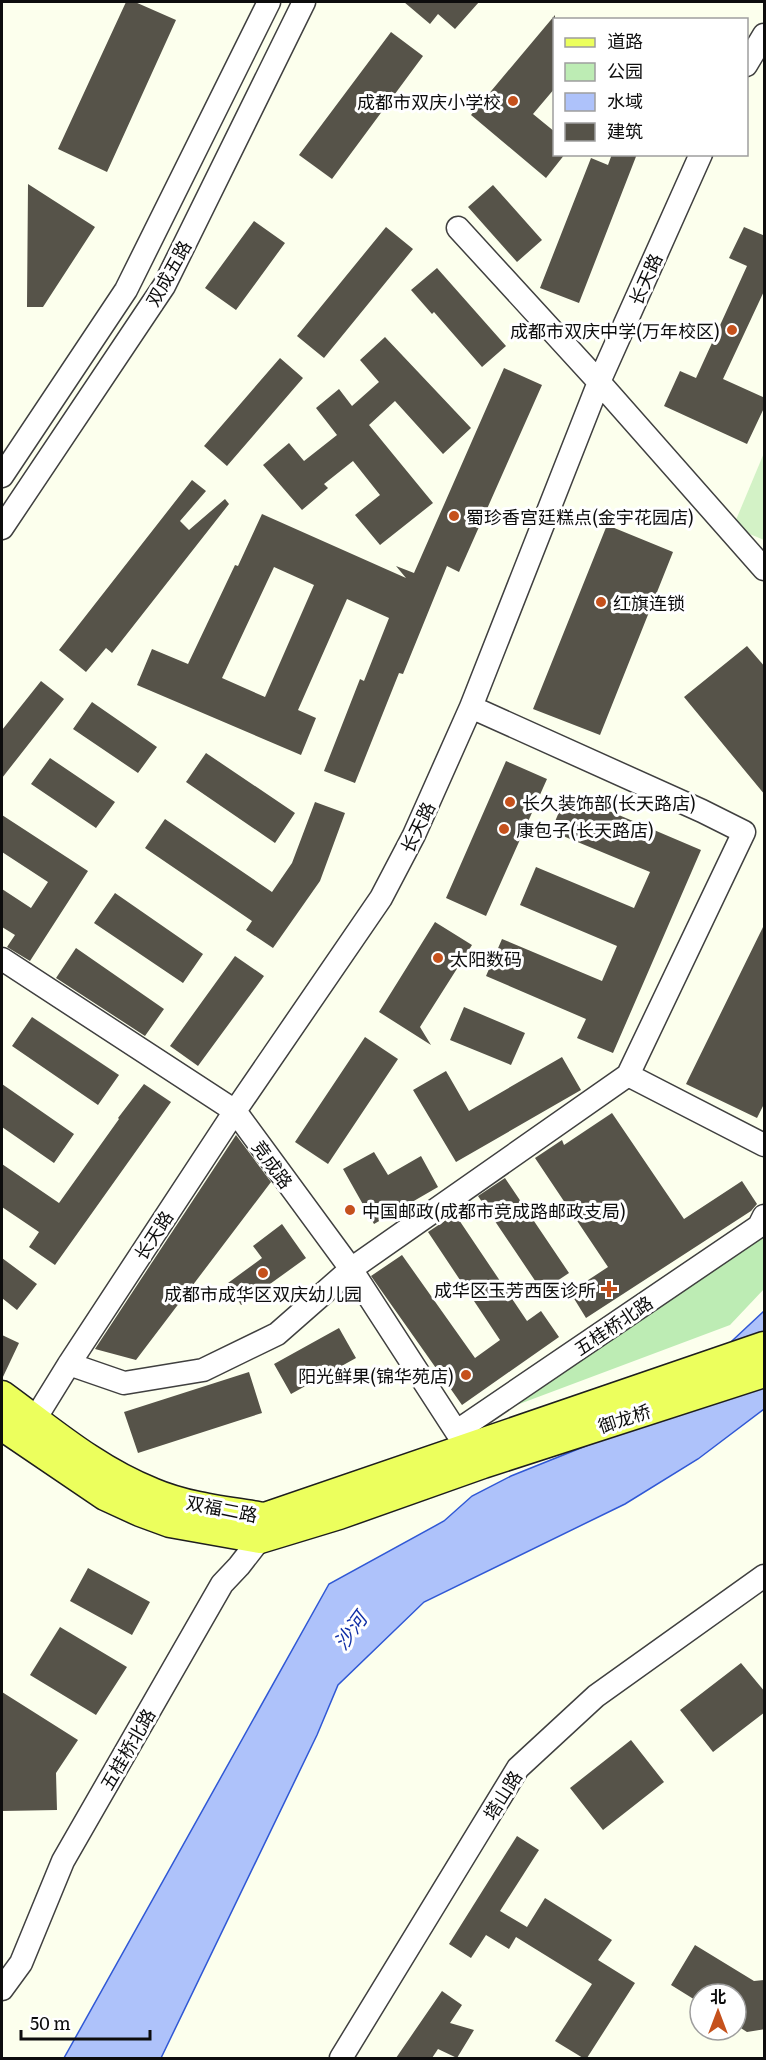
<svg xmlns="http://www.w3.org/2000/svg" width="766" height="2060" font-family="Literata,'Noto Sans SC',serif">
  <rect width="100%" height="100%" fill="#fcffed"/>
  <!-- green -->
  <path fill="#bdecb4" d="M764 1234V1289L730 1325 501 1411Z"/>
  <!-- pitch -->
  <path fill="#d3f2c6" d="M764 453V540L733 527Z"/>
  <!-- water -->
  <path fill="#aec2fa" stroke="#3058d5" stroke-width="1.5" d="M764 1311V1409L698 1459 625 1504 424 1602 338 1685 317 1735 161 2058H64L329 1584 444 1521 472 1496 511 1476 613 1435 718 1354Z"/>
  <!-- building -->
  <path fill="#565349" fill-rule="evenodd" d="M126 2H135L176 20 107 172 58 149Z
    M404 2H479L455 29 438 14 430 24Z
    M555 15V88L533 114 555 132V154H565L546 178 471 115Z
    M391 32 423 56 332 179 299 155Z
    M612 154H637L579 303 540 288 591 158 608 165Z
    M28 184 95 227 43 307H27Z
    M493 185 542 240 517 262 468 207Z
    M254 221 285 243 236 310 205 288Z
    M386 227 413 249 324 358 297 336Z
    M744 227 765 236V289L723 379 765 398V406L747 444 664 406 680 371 696 378 747 266 729 258Z
    M437 268 506 346 482 367 434 312 432 314 411 290Z
    M385 337 471 428 443 454 395 401 369 425 433 503 380 545 355 515 380 495 353 461 324 484 328 488 302 510 263 465 289 443 304 461 337 435 316 408 339 389 352 406 379 382 360 360Z
    M280 358 303 378 227 466 204 446Z
    M504 368 542 385 459 572 447 566 403 674 399 673 355 783 324 771 360 679 364 681 389 618 347 599 298 710 316 718 301 755 137 685 152 649 188 664 235 565 238 566 262 514 406 578 396 566 414 573ZM274 567 314 585 265 697 222 678Z
    M192 480 206 491 180 521 189 530 225 499 229 504 112 653 106 648 86 672 59 650Z
    M607 525 673 552 600 735 533 709Z
    M747 646 765 667V795L684 697Z
    M41 681 64 699 2 778V730Z
    M92 702 157 747 138 773 73 729Z
    M206 753 295 813 275 843 186 782Z
    M50 758 115 802 96 828 31 784Z
    M506 761 547 779 486 916 446 898Z
    M567 793 701 850 613 1053 577 1038 586 1019 486 976 502 939 602 981 617 946 520 905 536 867 634 908 650 872 551 831Z
    M315 802 345 813 320 881 273 948 246 930 252 921 145 848 165 819 272 892 292 863Z
    M2 815 88 871 30 961 7 947 15 935 2 927V889L31 908 48 882 2 852Z
    M115 893 203 954 183 983 94 923Z
    M435 922 472 945 420 1027 431 1045 379 1012Z
    M765 923V1102L757 1118 686 1084Z
    M76 948 164 1009 145 1036 56 978Z
    M235 956 264 976 198 1066 170 1046Z
    M464 1007 525 1033 511 1065 450 1040Z
    M32 1017 119 1075 98 1105 12 1046Z
    M365 1037 398 1059 328 1164 295 1142Z
    M562 1057 581 1090 456 1162 413 1090 446 1071 469 1111Z
    M2 1084 74 1134 54 1163 2 1127Z
    M144 1084 171 1102 55 1265 29 1247 39 1232 2 1207V1164L59 1203 119 1119 118 1118Z
    M612 1113 684 1219 742 1181 757 1204 751 1211 586 1318 570 1292 608 1267 535 1158 562 1140 564 1145Z
    M236 1135 271 1182 136 1360 95 1349Z
    M374 1152 388 1175 421 1156 438 1187 374 1224 343 1169Z
    M505 1178 569 1273 542 1291 478 1196Z
    M455 1214 527 1321 541 1311 559 1337 462 1405 371 1276 402 1255 475 1358 500 1340 428 1232Z
    M282 1224 306 1258 241 1305 228 1283 262 1258 253 1246Z
    M2 1258 37 1284 17 1310 2 1298Z
    M339 1328 356 1358 291 1394 274 1364Z
    M2 1335 19 1343 2 1379Z
    M249 1372 262 1413 138 1453 124 1412Z
    M88 1568 150 1602 132 1635 70 1601Z
    M60 1627 127 1667 96 1715 30 1675Z
    M741 1663 765 1692V1712L713 1752 680 1710Z
    M2 1692 78 1740 56 1773 57 1810 2 1811Z
    M631 1740 664 1782 603 1830 570 1788Z
    M517 1836 539 1850 500 1911 527 1927 545 1898 612 1940 598 1960 635 1983 587 2058H583L555 2041 592 1984 516 1937 509 1949 486 1935 471 1958 449 1944Z
    M695 1945 754 1981 765 1980V2029L747 2032 736 2025V1994H700V2003L671 1985Z
    M442 1991 462 2005 450 2023 474 2030 457 2058 438 2049 432 2058H396Z"/>
  <g fill="none" stroke-linecap="round" stroke-linejoin="round">
    <defs>
      <path id="minor" d="M746 65 764 35
        M458 228 599 382 764 569
        M2 476 126 290 269 2
        M2 528 164 286 304 2
        M2 959 235 1111 351 1269 467 1448
        M628 1075 764 1145
        M69 1364 124 1383 203 1370 277 1334 351 1269 628 1075 744 832 702 811 471 707
        M457 1431 759 1226 764 1216
        M27 1432 69 1364 235 1111 381 898 414 835 471 707 599 382 701 154
        M2 1989 21 1963 63 1861 222 1584 239 1566 260 1539 263 1524
        M341 2058 518 1768 596 1696 764 1576"/>
      <path id="major" d="M2 1395C50 1430 96 1470 152 1492 187 1507 227 1511 265 1517L764 1346
        M2 1426 105 1496 140 1512 170 1523 260 1539 339 1515 483 1464 764 1373"/>
    </defs>
    <!-- minor casing -->
    <use href="#minor" stroke="#404040" stroke-width="25"/>
    <!-- major casing -->
    <use href="#major" stroke="#1e1e1e" stroke-width="31"/>
    <!-- minor -->
    <use href="#minor" stroke="#fff" stroke-width="22"/>
    <!-- major -->
    <use href="#major" stroke="#ecff5d" stroke-width="28"/>
  </g>
  <!-- markers -->
  <g fill="#c5511c" stroke="#fff" stroke-width="2">
    <circle cx="513" cy="101" r="6"/>
    <circle cx="732" cy="330" r="6"/>
    <circle cx="454" cy="516" r="6"/>
    <circle cx="601" cy="602" r="6"/>
    <circle cx="510" cy="802" r="6"/>
    <circle cx="504" cy="829" r="6"/>
    <circle cx="438" cy="958" r="6"/>
    <circle cx="350" cy="1210" r="6"/>
    <circle cx="263" cy="1273" r="6"/>
    <path d="M606 1280h6v6h6v6h-6v6h-6v-6h-6v-6h6z"/>
    <circle cx="466" cy="1375" r="6"/>
  </g>
  <g text-anchor="middle" dominant-baseline="central" stroke-width="6" stroke-linejoin="round" paint-order="stroke">
    <!-- poi labels -->
    <g font-size="18" fill="#0d0d0d" stroke="#fff" text-anchor="start">
      <text x="501" y="101" text-anchor="end">成都市双庆小学校</text>
      <text x="720" y="330" text-anchor="end">成都市双庆中学(万年校区)</text>
      <text x="466" y="516">蜀珍香宫廷糕点(金宇花园店)</text>
      <text x="613" y="602">红旗连锁</text>
      <text x="522" y="802">长久装饰部(长天路店)</text>
      <text x="516" y="829">康包子(长天路店)</text>
      <text x="450" y="958">太阳数码</text>
      <text x="362" y="1210">中国邮政(成都市竞成路邮政支局)</text>
      <text x="596" y="1289" text-anchor="end">成华区玉芳西医诊所</text>
      <text x="263" y="1293" text-anchor="middle">成都市成华区双庆幼儿园</text>
      <text x="454" y="1375" text-anchor="end">阳光鲜果(锦华苑店)</text>
    </g>
    <!-- street labels -->
    <g font-size="18" fill="#0d0d0d" stroke="#fff">
      <text transform="translate(168 273) rotate(-61)">双成五路</text>
      <text transform="translate(645 279) rotate(-66)">长天路</text>
      <text transform="translate(417 827) rotate(-64)">长天路</text>
      <text transform="translate(273 1164) rotate(54)">竞成路</text>
      <text transform="translate(153 1235) rotate(-57)">长天路</text>
      <text transform="translate(613 1325) rotate(-34)">五桂桥北路</text>
      <text transform="translate(624 1418) rotate(-18)">御龙桥</text>
      <text transform="translate(222 1508) rotate(11)">双福二路</text>
      <text transform="translate(127 1749) rotate(-60)">五桂桥北路</text>
      <text transform="translate(502 1795) rotate(-58)">塔山路</text>
    </g>
    <!-- water labels -->
    <g font-size="20" font-style="italic" fill="#0f2ea6" stroke="#fff">
      <text transform="translate(349 1630) rotate(-54)">沙河</text>
    </g>
  </g>
  <!-- border -->
  <rect width="766" height="2060" fill="none" stroke="#0d0d0d" stroke-width="6"/>
  <!-- legend -->
  <rect x="553" y="18" width="195" height="138" fill="#ffffff" stroke="#9e9e9e" stroke-width="1.5"/>
  <rect x="565" y="38" width="30" height="9" fill="#ecff5d" stroke="#9e9e9e" stroke-width="1.5"/>
  <text x="607" y="48" font-size="18" fill="#0d0d0d">道路</text>
  <rect x="565" y="63" width="30" height="18" fill="#bdecb4" stroke="#9e9e9e" stroke-width="1.5"/>
  <text x="607" y="78" font-size="18" fill="#0d0d0d">公园</text>
  <rect x="565" y="93" width="30" height="18" fill="#aec2fa" stroke="#9e9e9e" stroke-width="1.5"/>
  <text x="607" y="108" font-size="18" fill="#0d0d0d">水域</text>
  <rect x="565" y="123" width="30" height="18" fill="#565349" stroke="#9e9e9e" stroke-width="1.5"/>
  <text x="607" y="138" font-size="18" fill="#0d0d0d">建筑</text>
  <!-- north arrow -->
  <g transform="translate(718 2012)"><circle r="28" fill="#ffffff" stroke="#9e9e9e" stroke-width="1.5"/>
  <path d="M0-4.5L10 22L0 15L-10 22Z" fill="#c5511c"/>
  <text y="-9" font-size="16" font-weight="bold" text-anchor="middle" fill="#0d0d0d">北</text>
  </g>
  <!-- scale -->
  <path d="M21 2030v9h129v-9" fill="none" stroke="#0d0d0d" stroke-width="3"/>
  <text x="30" y="2030" font-size="18" fill="#0d0d0d" stroke="#ffffff" stroke-width="4.5" paint-order="stroke">50 m</text>
</svg>
